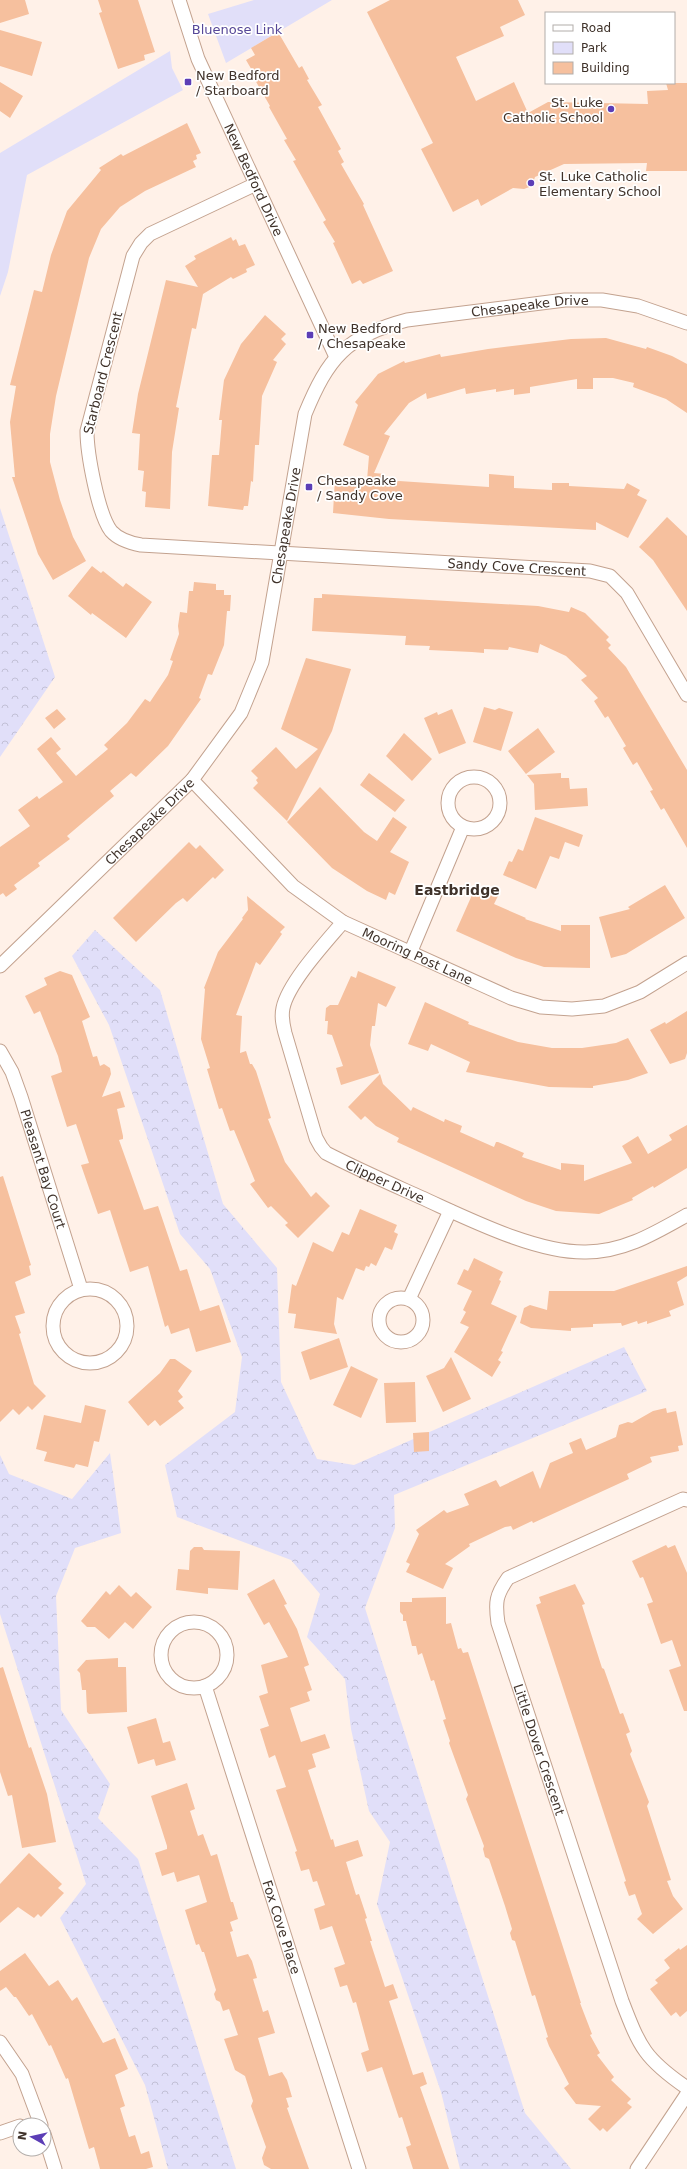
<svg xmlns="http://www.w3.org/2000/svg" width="687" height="2169" font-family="'DejaVu Sans',sans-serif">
  <defs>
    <pattern id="forest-crowns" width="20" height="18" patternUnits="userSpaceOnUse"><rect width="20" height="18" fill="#e1dff9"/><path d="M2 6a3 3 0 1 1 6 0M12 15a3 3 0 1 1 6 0" fill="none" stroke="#c2c0d6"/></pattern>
  </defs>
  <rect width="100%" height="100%" fill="#fff1e8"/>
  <!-- green -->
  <path fill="#e1dff9" d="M254 0H332L226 63 208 14Z
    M170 51 172 68 183 90 27 175 8 272 0 296V153Z"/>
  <!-- forest -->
  <path fill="url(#forest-crowns)" d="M0 508 55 677 0 757Z
    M95 930 160 990 223 1204 277 1268 281 1382 317 1459 354 1465 624 1347 647 1391 394 1495 395 1528 365 1608 525 2113 571 2169H460L441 2092 377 1904 390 1842 369 1811 351 1729 345 1679 307 1637 320 1594 291 1560 177 1517 165 1465 235 1412 242 1357 210 1269 180 1234 109 1025 72 956Z
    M110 1453 121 1533 75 1548 56 1596 61 1710 110 1784 98 1818 138 1859 236 2169H168L145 2085 60 1918 86 1884 0 1614V1455L9 1474 72 1499Z"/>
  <!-- building -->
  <path fill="#f6c09e" d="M0 0H25L29 14 0 23Z
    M98 0H138L155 52 144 55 145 60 118 69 99 13 102 12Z
    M390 0H518L525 15 500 27 504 36 456 57 476 101 514 82 528 113 548 102 648 104 647 91 668 90 666 83H687V171H646L647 163 564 164 535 177 532 186 524 189 513 188 481 206 478 199 453 212 421 149 433 143 367 12Z
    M0 30 42 42 32 76 0 66Z
    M278 32 299 68 302 66 309 79 307 80 322 105 318 107 341 149 338 151 344 162 341 164 364 204 363 205 393 271 363 284 360 280 352 284 333 243 335 242 323 222 326 220 293 161 296 160 284 140 287 139 269 107 270 106 255 80 257 79 246 60 255 55 251 48Z
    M0 82 23 96 10 118 0 111Z
    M187 123 201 153 196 155 197 159 193 161 196 167 145 191 120 207 101 229 89 258 56 396 50 434V462L60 500 73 537 86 561 53 580 38 554 12 477H15L10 422 16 386 10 385 34 290 42 292 51 255 67 211 101 170 99 168 121 154 123 156Z
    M231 237 233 241 236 239 239 246 245 244 255 265 246 269 247 272 233 279 231 277 203 294 196 329 192 328 176 407 179 408 172 452 170 509 145 507 146 492 142 491 144 471 138 470 140 434 132 433 138 394 166 280 198 287 185 266 196 259 194 256Z
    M265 315 286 334 281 339 286 344 273 360 277 362 262 396 259 445H255L253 482 251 481 248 506H244L243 510 208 506 212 455H219L222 420H219L224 380 241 344Z
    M606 338 646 349 647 347 672 356 687 364V413L666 399 633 387 634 383 613 378H593V389H577V379L530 387V393L514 395V389L496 392V389L466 394 465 388 427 399 426 393 409 403 384 434 390 436 374 473 385 474 384 480 489 487V474L514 476V488L552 490V483H569V486L624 489 627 483 640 490 637 495 647 500 628 538 596 522V530L389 519 333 513 335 478 367 480 369 456 343 445 358 405 355 402 378 374 404 361 405 363 440 354 441 357 488 349 571 339Z
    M667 517 687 536V611L653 560 639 547Z
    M92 566 101 573 103 571 123 587 126 583 152 602 126 638 92 613 91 615 68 596Z
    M194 582 216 584V590H224V595H231L230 611H227L224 645 212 675 208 674 199 698 201 699 168 746 136 777 131 773 110 791 114 796 67 836 70 839 38 863 40 866 14 885 17 889 6 897 3 893 0 895V847L30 826 18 810 37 796 39 799 63 782 37 749 51 737 61 749 56 753 76 776 108 749 104 745 127 723 145 699 150 702 168 675 173 661 170 660 179 634 178 626 180 612 187 613 189 591H193Z
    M322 594 538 606 569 612 571 607 585 613 609 637 606 640 611 645 608 648 626 667 687 770V848L664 808 661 810 650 791 653 790 637 762 633 765 623 748 626 746 608 716 605 718 594 701 598 698 581 680 587 676 566 656 540 644 538 653 509 647 508 650 484 649V653L472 652 429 650 430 646 405 645 406 636 312 631 314 598H322Z
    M306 658 351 669 332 731 287 821 253 788 258 783 256 780 258 778 251 771 276 747 296 769 318 749 281 729Z
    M484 707 495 710 499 708 513 712 501 751 473 742Z
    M57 709 66 719 54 729 45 718Z
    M452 709 466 743 439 754 424 718 437 712 438 715Z
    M538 728 555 752 526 774 508 751Z
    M404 733 432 759 412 781 386 756Z
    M369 773 405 800 395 812 360 785Z
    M561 773V778H569L570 789 587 788 588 806 535 810 534 784 527 775Z
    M320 787 364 832 377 841 393 817 407 827 390 852 409 862 395 895 389 892 386 900 367 891 332 868 287 822Z
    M535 817 583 835 579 847 565 842 559 859 550 856 536 889 503 875 509 861 512 862 518 849 523 851Z
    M189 842 196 849 200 845 224 870 215 879 213 877 187 902 183 898 176 903 136 942 113 918Z
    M665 885 685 918 626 954 611 958 599 917 630 909 628 907Z
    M476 886 498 896 494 904 526 918 525 919 561 931V925H590V968L544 967 516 958 456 931Z
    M247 896 285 927 280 932 282 934 260 965 256 962 236 1015 242 1016 240 1053 246 1051 250 1064H252L256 1071 271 1118 268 1119 285 1162 311 1197 316 1192 330 1206 298 1238 285 1225 288 1223 271 1206 268 1208 250 1184 255 1181 234 1130 230 1131 222 1108 219 1109 207 1069 210 1068 201 1039 205 989 204 988 218 952 243 919 242 918 248 910Z
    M60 971 72 975 90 1017 82 1021 93 1057 97 1056 100 1066 104 1064 110 1068 111 1074 102 1097 120 1091 125 1107 117 1109 123 1136V1139L119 1140 144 1210 158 1206 180 1271 187 1269 200 1311 219 1305 231 1342 196 1352 189 1328 171 1334 168 1325 165 1327 148 1266 130 1272 110 1210 98 1214 81 1165 89 1163 76 1124 67 1127 51 1076 62 1072 58 1056 40 1011 34 1014 25 996 47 985 44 978Z
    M358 971 396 987 386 1007 378 1003 375 1026H372L370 1045 379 1073 341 1085 336 1068 343 1066 332 1035 327 1034 328 1021H325L326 1008 330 1005H338L351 976 356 978Z
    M425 1002 469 1022 468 1024 498 1035 518 1042 552 1048H582L616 1043 628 1038 648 1073 628 1080 593 1086V1088L549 1087 466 1072 470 1062 431 1044 428 1051 408 1044Z
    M687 1011V1053L685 1059 670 1064 650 1030 665 1022 666 1024Z
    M380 1074 383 1084 411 1111 413 1107 444 1122 445 1119 462 1126 460 1132 494 1147 496 1142H498L524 1153 522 1157 561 1170V1163L584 1165V1181L632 1163 622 1146 638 1136 648 1154 672 1140 669 1135 687 1125V1168L654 1188 653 1186 632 1198 633 1200 599 1214 556 1211 526 1201 397 1142 399 1138 376 1126 365 1116 361 1120 348 1107Z
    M3 1176 31 1265 29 1266 31 1275 15 1282 25 1313 15 1316 21 1333 19 1334 34 1384 46 1396 32 1410 28 1406 19 1415 13 1409 0 1422V1177Z
    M360 1209 397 1225 394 1232 398 1234 392 1250 385 1247 376 1266 371 1263 369 1267 366 1266 364 1271 356 1268 343 1300 337 1297 334 1324 337 1334 294 1328 296 1314 288 1313 292 1284 296 1286 313 1242 333 1252 342 1232 349 1235Z
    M474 1258 503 1272 499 1280 501 1281 491 1304 517 1316 501 1351 503 1352 498 1360 501 1362 492 1377 454 1352 469 1327 460 1323 466 1312 463 1310 472 1291 457 1284 464 1269 468 1271Z
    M687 1266V1276L677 1282 684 1305 669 1311 671 1316 647 1324V1321L638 1324 637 1321 622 1326 621 1323 593 1324V1327L571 1328V1331L531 1328 520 1323 524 1308 530 1305 547 1310 549 1291H614Z
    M339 1338 348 1367 310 1380 301 1352Z
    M451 1357 471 1399 443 1412 426 1376 444 1368Z
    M170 1359H175L192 1371 178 1391 183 1397 178 1401 184 1408 160 1426 155 1420 148 1426 128 1402 160 1373Z
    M351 1366 378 1379 361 1418 333 1405Z
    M415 1382 416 1422 386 1423 384 1383Z
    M85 1405 106 1410 99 1442 94 1441 88 1467 76 1464 74 1468 44 1461 47 1452 36 1449 44 1415 81 1423Z
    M666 1408 667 1413 676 1411 683 1445 678 1446 679 1451 650 1457 652 1462 627 1474 629 1479 533 1523 532 1521 513 1530 511 1526 505 1527 469 1544 470 1546 445 1564 453 1568 443 1589 406 1572 410 1564 406 1562 419 1534 416 1530 444 1510 447 1513 469 1505 464 1494 496 1480 500 1487 533 1471 540 1489 550 1463 573 1453 569 1443 581 1438 586 1450 616 1437 619 1425 628 1422 632 1423 653 1411Z
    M429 1432V1451L414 1452 413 1433Z
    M666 1545 668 1548 675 1545 687 1573V1711H684L669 1670 681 1666 672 1640 661 1644 647 1604 653 1602 643 1577 640 1578 632 1561Z
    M194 1547H202L204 1550 240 1551 238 1590 208 1588V1594L176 1590 178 1569 189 1570 190 1551Z
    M274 1579 287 1604 284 1605 297 1629 309 1665 304 1667 312 1690 307 1692 310 1701 290 1708 301 1742 325 1734 330 1748 312 1754 316 1767 308 1770 331 1840 333 1839 335 1847 358 1840 363 1856 346 1862 356 1895 359 1894 367 1918 365 1919 372 1941H370L385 1987 393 1984 398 1998 389 2001 413 2075 423 2072 427 2084 420 2087 449 2169H413L406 2147 411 2145 402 2117 399 2118 382 2067 367 2072 361 2053 369 2050 356 2002 353 2003 347 1985 340 1987 334 1968 345 1964 332 1926 320 1930 314 1909 325 1905 317 1881 313 1882 309 1869 301 1871 295 1852 297 1851 276 1790 286 1787 275 1755 269 1758 260 1729 269 1726 259 1696 268 1693 261 1665 288 1657 269 1622 264 1625 247 1594Z
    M575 1584 585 1604 582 1605 602 1668 604 1669 620 1714 623 1713 630 1732 626 1734 632 1751 630 1754 649 1802 647 1806 671 1880 667 1881 673 1896 683 1909 653 1934 637 1919 642 1914 635 1894 629 1896 624 1882 626 1881 536 1605 541 1603 539 1597Z
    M119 1585 131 1597 136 1592 152 1607 133 1629 125 1622 109 1639 95 1627H87L81 1621 106 1591 110 1595Z
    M446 1597V1624L451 1623 458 1649 461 1648 463 1653 468 1652 581 2003H580L592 2034 590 2035 600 2053 597 2055 614 2077 611 2080 631 2099 627 2103 632 2107 607 2132 603 2128 600 2131 588 2119 601 2106 576 2104 564 2088 569 2084 549 2046 546 2038 548 2037 535 1995 532 1996 515 1941 512 1940 510 1933 512 1929 505 1906 489 1859 485 1857 483 1849 484 1846 466 1799 468 1795 449 1743 450 1741 443 1720 446 1719 434 1680 431 1681 422 1653 418 1655 416 1646H412L406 1621H403V1615L400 1612V1602H412V1598Z
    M118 1658V1667H126L127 1712 89 1714 87 1712 86 1690H82L80 1673 77 1670 86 1660Z
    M3 1667 29 1748 31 1747 47 1794 56 1842 22 1848 12 1795 8 1796 0 1772V1668Z
    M156 1718 163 1743 170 1741 176 1760 156 1766 154 1759 138 1764 127 1727Z
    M187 1783 195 1809 190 1811 198 1836 203 1834 211 1856 217 1854 231 1902H233L238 1919 230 1922 233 1931 230 1932 237 1957 248 1954 252 1961 257 1978 253 1979 263 2012 268 2010 275 2033 258 2038 269 2076 282 2072 287 2080 292 2097 286 2098 289 2107 287 2108 309 2169H271L264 2165 262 2158 266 2147 251 2106 253 2101 245 2076 235 2070 224 2039 238 2035 229 2009 223 2011 220 2002 216 2000 214 1994 216 1990 204 1952H202L199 1944 196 1945 185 1910 207 1902 199 1875 177 1882 174 1872 162 1876 155 1853 167 1849V1846L151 1796Z
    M29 1853 62 1884 58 1888 64 1893 41 1917 38 1914 34 1918 18 1907 0 1923V1884Z
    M687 1945V2011L680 2017 676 2012 671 2016 650 1989 658 1983 655 1980 670 1968 664 1960 679 1948 680 1950Z
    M25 1953 49 1986 58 1980 72 2001 77 1997 103 2043 115 2038 128 2069 115 2075 125 2106 120 2108 129 2137 135 2135 141 2154 149 2151 153 2167 146 2169H100L94 2147 89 2149 68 2078 66 2079 51 2045 49 2046 32 2014 29 2016 16 1997H14L6 1987 0 1991V1971Z"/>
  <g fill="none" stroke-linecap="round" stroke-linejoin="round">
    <defs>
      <g id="street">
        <path id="s1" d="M179 0 198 59 336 357"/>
        <path id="s2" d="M256 184 150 234 141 243 133 256 87 431C87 453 98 514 111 531 119 540 130 543 141 545L590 571 610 576 627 593 687 695"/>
        <circle cx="474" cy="803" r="26"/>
        <path id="s3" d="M192 780 293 886 343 922 511 998 541 1007 572 1009 604 1006 640 992 687 963"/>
        <path id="s4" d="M343 922C326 942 288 983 283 1008 281 1017 283 1025 285 1033L316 1138 321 1147 326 1153C357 1169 389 1183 420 1197 467 1218 535 1253 586 1252 624 1252 655 1233 687 1215"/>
        <path d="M411 951 463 827"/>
        <path id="s5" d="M0 966 192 780 241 713 262 662 305 414C328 358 346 336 407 320L565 300H602L638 306 687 323"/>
        <path id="s6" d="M0 1051 12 1072 21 1097 81 1289"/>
        <circle cx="90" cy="1326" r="37"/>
        <circle cx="401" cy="1320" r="22"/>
        <path d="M409 1299 450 1211"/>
        <path id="s7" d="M687 1500 683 1499 508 1578C496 1595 495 1602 498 1623L622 2001C640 2048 645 2059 687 2088"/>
        <circle cx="194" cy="1655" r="33"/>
        <path id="s8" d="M205 1686 359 2169"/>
        <path d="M0 2042 22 2074 41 2125"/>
        <path d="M0 2133 20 2126"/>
        <path d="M44 2134 55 2169"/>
        <path d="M637 2169 687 2094"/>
      </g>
    </defs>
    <!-- street casing -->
    <use href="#street" stroke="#c3a28f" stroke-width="15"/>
    <!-- street -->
    <use href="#street" stroke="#fff" stroke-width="13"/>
  </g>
  <!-- markers -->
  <g fill="#5c3eb6" stroke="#fff" stroke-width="1.5">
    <rect x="184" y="78" width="8" height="8" rx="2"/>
    <circle cx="611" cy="109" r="4"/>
    <circle cx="531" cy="183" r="4"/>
    <rect x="306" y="331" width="8" height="8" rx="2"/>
    <rect x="305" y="483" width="8" height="8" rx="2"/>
  </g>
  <g text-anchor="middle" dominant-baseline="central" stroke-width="3.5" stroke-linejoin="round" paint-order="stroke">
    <!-- park labels -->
    <g font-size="13" fill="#574898" stroke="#fff">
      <text x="237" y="29">Bluenose Link</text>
    </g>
    <!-- poi labels -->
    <g font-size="13" fill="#3f322a" stroke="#fff" text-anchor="start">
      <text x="196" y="75">New Bedford<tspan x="196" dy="15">/ Starboard</tspan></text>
      <text x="603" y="102" text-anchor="end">St. Luke<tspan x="603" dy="15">Catholic School</tspan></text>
      <text x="539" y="176">St. Luke Catholic<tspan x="539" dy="15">Elementary School</tspan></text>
      <text x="318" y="328">New Bedford<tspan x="318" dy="15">/ Chesapeake</tspan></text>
      <text x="317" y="480">Chesapeake<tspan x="317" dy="15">/ Sandy Cove</tspan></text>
    </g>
    <!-- street labels -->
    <g font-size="13" fill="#3f322a" stroke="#fff">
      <text stroke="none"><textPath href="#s1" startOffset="195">New Bedford Drive</textPath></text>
      <text stroke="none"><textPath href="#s5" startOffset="927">Chesapeake Drive</textPath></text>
      <text transform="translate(103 373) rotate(-76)">Starboard Crescent</text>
      <text stroke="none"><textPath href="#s5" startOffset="544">Chesapeake Drive</textPath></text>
      <text stroke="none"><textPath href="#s2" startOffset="840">Sandy Cove Crescent</textPath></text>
      <text stroke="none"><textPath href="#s5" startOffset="208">Chesapeake Drive</textPath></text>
      <text stroke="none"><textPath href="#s3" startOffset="290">Mooring Post Lane</textPath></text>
      <text stroke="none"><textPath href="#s6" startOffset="126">Pleasant Bay Court</textPath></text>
      <text stroke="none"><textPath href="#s4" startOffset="324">Clipper Drive</textPath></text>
      <text stroke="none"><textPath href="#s7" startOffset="377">Little Dover Crescent</textPath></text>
      <text stroke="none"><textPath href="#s8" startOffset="253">Fox Cove Place</textPath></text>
    </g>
    <!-- neighbourhood labels -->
    <g font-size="14" font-weight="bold" fill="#3f322a" stroke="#fff">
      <text x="457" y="890">Eastbridge</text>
    </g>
  </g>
  <!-- legend -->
  <rect x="545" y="12" width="130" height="72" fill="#ffffff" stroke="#b2adaa"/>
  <rect x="553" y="25" width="20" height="6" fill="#ffffff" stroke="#b2adaa"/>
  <text x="581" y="32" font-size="12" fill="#3f322a">Road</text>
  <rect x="553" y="42" width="20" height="12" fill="#e1dff9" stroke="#b2adaa"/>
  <text x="581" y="52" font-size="12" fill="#3f322a">Park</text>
  <rect x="553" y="62" width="20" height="12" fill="#f6c09e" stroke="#b2adaa"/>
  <text x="581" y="72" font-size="12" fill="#3f322a">Building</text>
  <!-- north arrow -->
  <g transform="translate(32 2137) rotate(278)"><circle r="19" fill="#ffffff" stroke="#b2adaa"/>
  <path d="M0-3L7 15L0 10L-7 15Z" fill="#5c3eb6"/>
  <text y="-6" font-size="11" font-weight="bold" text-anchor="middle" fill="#3f322a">N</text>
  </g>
</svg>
